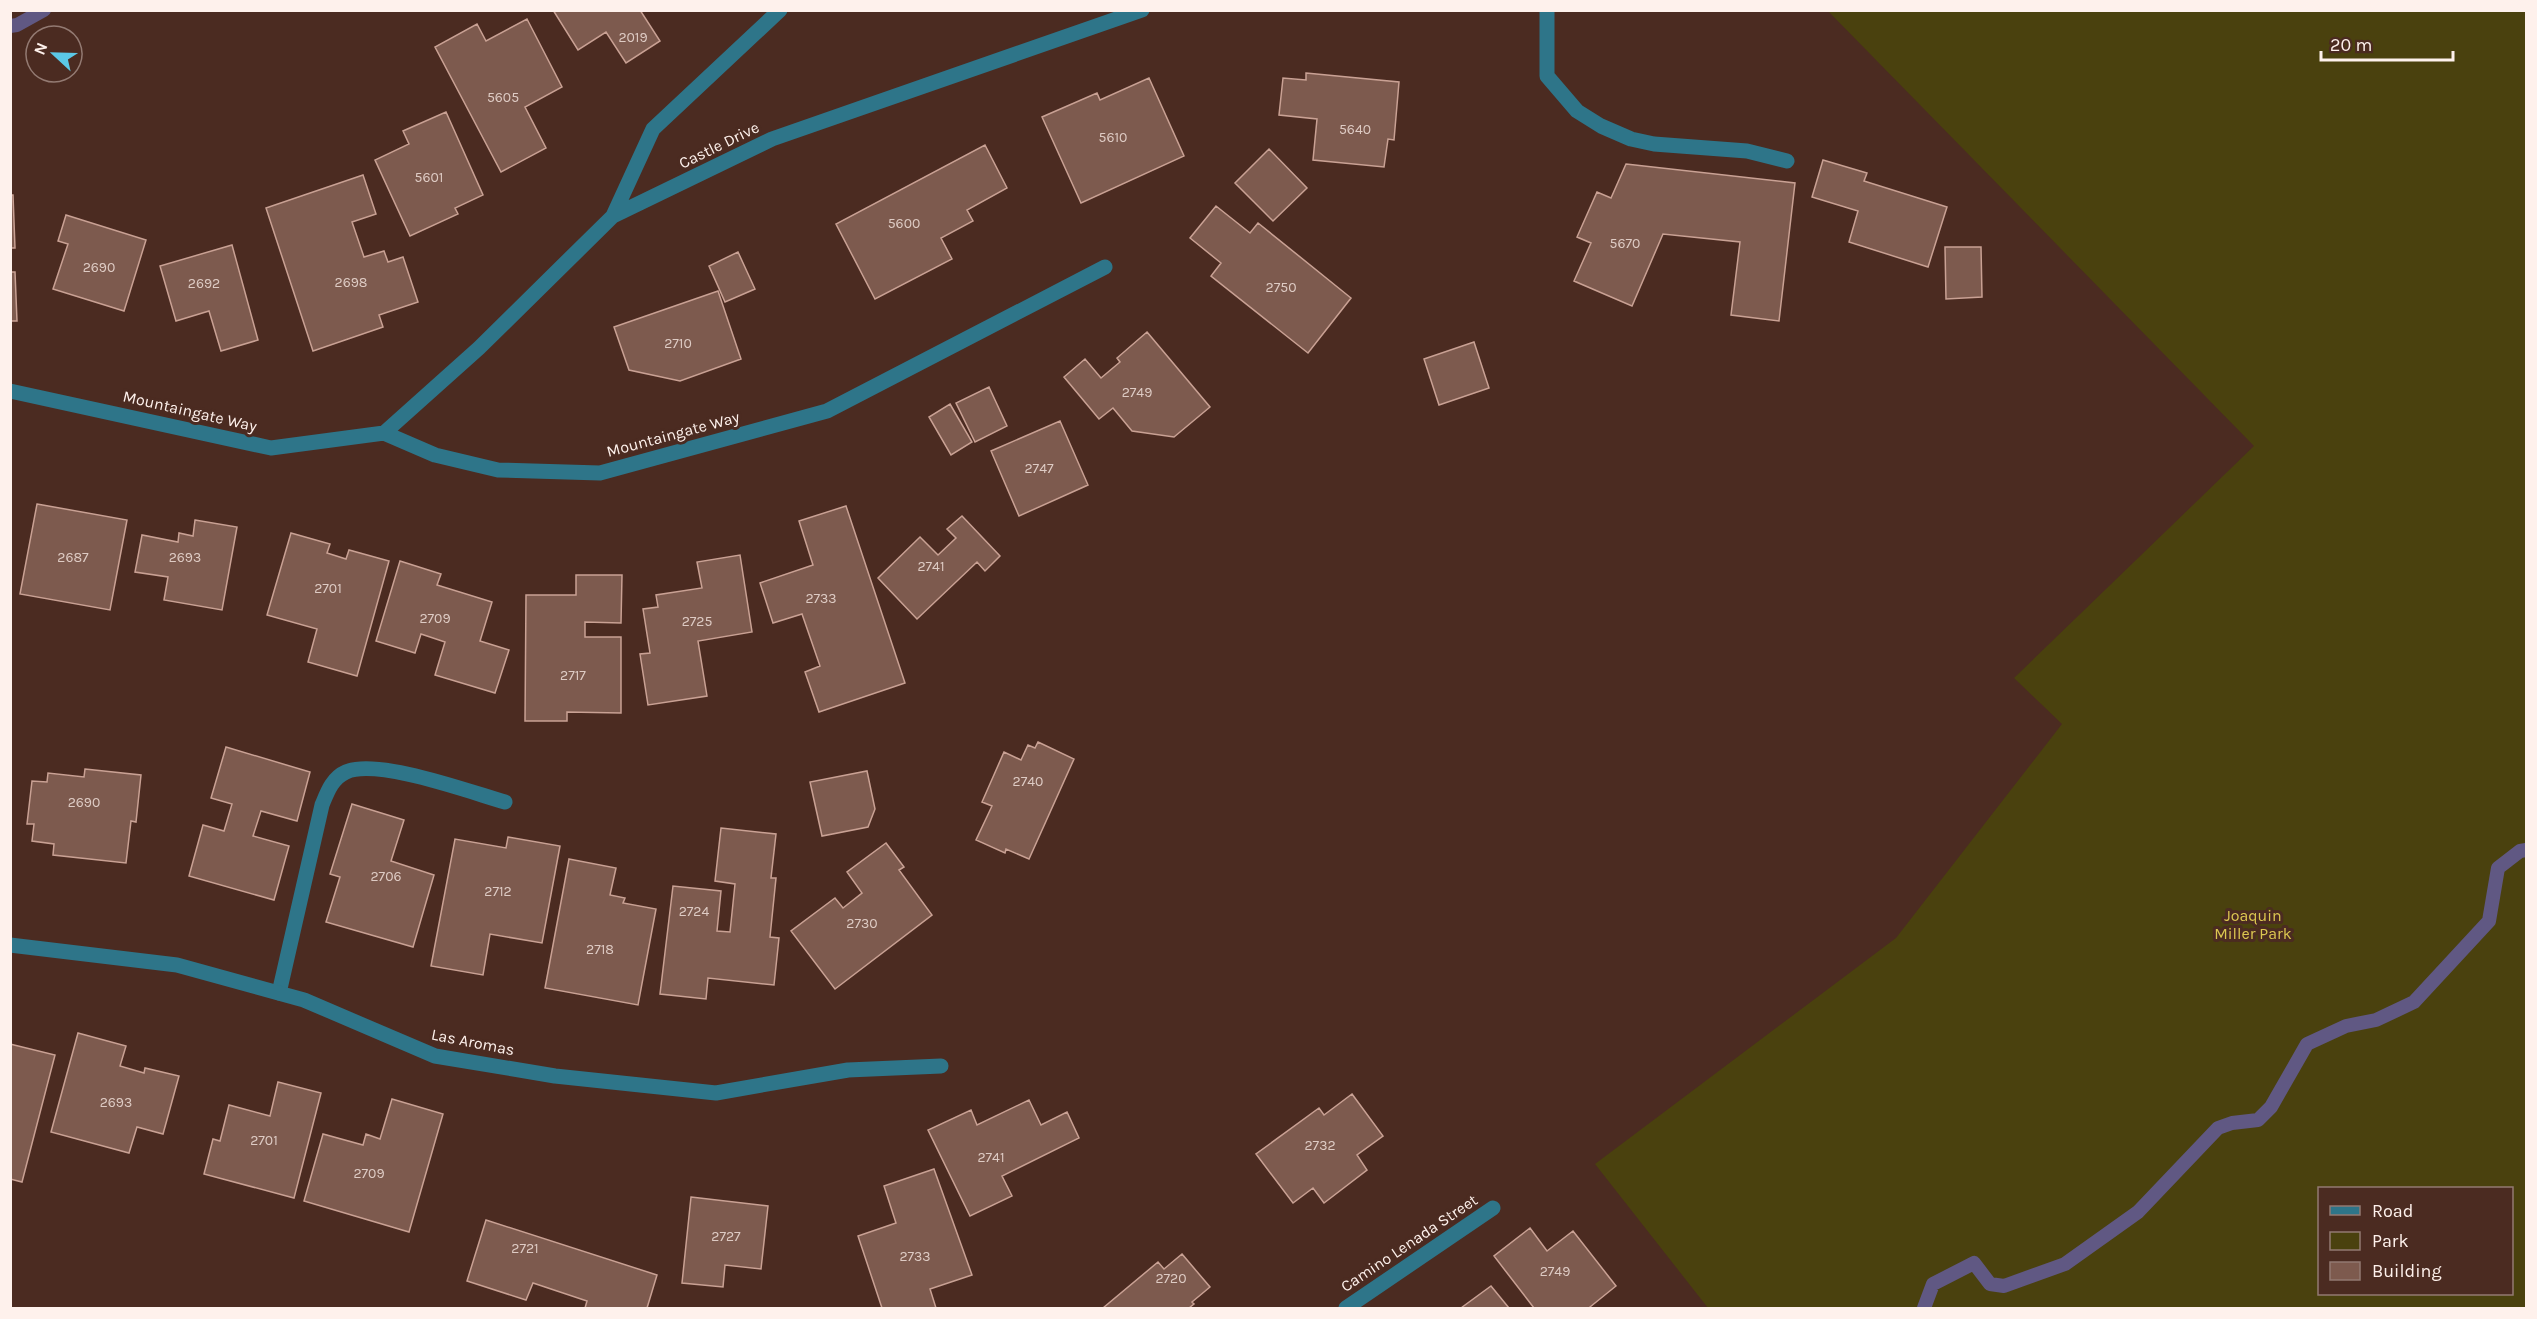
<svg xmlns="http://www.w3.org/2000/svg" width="2537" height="1319" font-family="Karla,sans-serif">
  <rect width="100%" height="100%" fill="#4b2b21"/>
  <!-- green -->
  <path fill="#4a410e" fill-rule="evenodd" d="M1828 11H2526L2525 1308H1708L1595 1164 1896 938 2062 724 2014 678 2254 446ZM2320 1188H2512V1294H2320Z"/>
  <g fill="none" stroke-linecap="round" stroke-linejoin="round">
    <!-- stream -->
    <path stroke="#605883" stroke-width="14" d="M10 26 17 25 44 10
      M1924 1308 1933 1284 1974 1263 1990 1284 2004 1286 2065 1264 2138 1212 2218 1128 2232 1123 2258 1120 2271 1107 2307 1044 2346 1026 2376 1020 2414 1002 2489 921 2498 868 2520 851 2526 850"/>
  </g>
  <!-- building -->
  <path fill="#7d5a4e" stroke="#c9a194" stroke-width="1.5" d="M553 10H640L660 41 626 63 606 32 578 50Z
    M527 19 562 87 525 107 546 148 501 172 435 47 477 24 486 41Z
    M1306 73 1399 82 1394 140 1388 139 1384 167 1313 160 1317 119 1279 115 1283 78 1306 80Z
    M1149 78 1184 156 1081 203 1042 117 1097 93 1100 100Z
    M446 112 483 195 455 208 458 214 410 236 375 160 409 144 403 131Z
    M985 145 1007 188 967 210 973 221 941 238 952 259 875 299 836 224Z
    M1269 149 1307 188 1273 221 1235 183Z
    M1823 160 1867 173 1864 181 1947 207 1928 267 1849 242 1858 211 1812 197Z
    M1626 164 1795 183 1779 321 1731 315 1740 242 1663 234 1632 306 1574 281 1591 243 1577 237 1597 192 1611 198Z
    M363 175 376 214 352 222 364 257 384 251 388 262 403 257 418 302 379 315 383 327 313 351 266 208Z
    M10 195H13L15 248H10Z
    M1216 206 1250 233 1258 223 1351 298 1308 353 1211 276 1221 263 1190 238Z
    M66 215 146 240 124 311 53 289 68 244 58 241Z
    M232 245 258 340 221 351 209 311 176 321 160 266Z
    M1945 247H1981L1982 297 1946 299Z
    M738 252 755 289 725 302 709 266Z
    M10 272H15L17 321H10Z
    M718 291 741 359 680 381 629 370 614 327Z
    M1147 332 1210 407 1174 437 1132 431 1113 408 1099 419 1064 377 1085 359 1101 378 1120 362 1117 358Z
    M1474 342 1489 388 1439 405 1424 359Z
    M989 387 1007 426 975 442 956 403Z
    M950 404 972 442 951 455 929 417Z
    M1060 421 1088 485 1019 516 991 451Z
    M37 504 127 520 110 610 20 594Z
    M846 506 905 683 819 712 805 672 820 666 802 614 773 623 760 583 813 565 799 521Z
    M962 516 1000 556 985 571 977 562 917 619 878 578 920 537 938 555 956 538 947 529Z
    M195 520 237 527 222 610 164 600 168 577 135 572 142 535 178 542 179 533 193 536Z
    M291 533 330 544 327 553 346 559 349 550 389 561 357 676 308 662 317 629 267 615Z
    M740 555 752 632 698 641 707 696 648 705 640 654 650 653 643 609 658 607 656 595 702 588 697 562Z
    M400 561 441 574 437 585 492 602 480 641 509 650 495 693 435 675 445 642 421 634 415 653 376 641Z
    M576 575H622L621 623 585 622V637H621V713L567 712V721H525L526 595H576Z
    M1038 742 1074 759 1029 859 1006 849 1005 853 976 840 992 806 982 802 1004 752 1021 760 1028 745 1035 748Z
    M226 747 310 772 297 821 261 811 253 836 289 846 274 900 189 876 203 825 224 831 232 804 211 798Z
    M85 769 141 775 136 822 131 821 126 863 53 855 54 844 32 841 34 824H27L32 781 47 782 48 773 84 777Z
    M867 771 875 809 868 827 822 836 810 782Z
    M352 804 404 820 391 861 434 875 413 947 326 922 340 877 330 874Z
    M721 828 776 834 771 878H776L770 937 779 938 774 985 708 978 706 999 660 994 673 886 721 891 717 931 730 932 735 884 715 881Z
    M508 837 560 846 542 943 490 934 483 975 431 966 455 839 506 848Z
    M886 843 904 867 899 870 932 915 835 989 791 931 835 898 843 908 862 893 847 872Z
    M569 859 616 868 610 895 625 898 623 903 656 909 638 1005 545 988Z
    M78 1033 126 1046 120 1066 144 1073 145 1068 179 1076 163 1134 137 1127 129 1153 51 1132Z
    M10 1044 55 1055 22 1182 10 1179Z
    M278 1082 321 1093 294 1198 204 1174 213 1139 220 1141 229 1105 270 1116Z
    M1352 1094 1383 1136 1357 1155 1367 1170 1324 1203 1313 1188 1293 1203 1256 1154 1319 1108 1324 1115Z
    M392 1099 443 1114 409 1232 304 1201 323 1134 363 1145 366 1134 380 1139Z
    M1029 1100 1041 1125 1067 1112 1079 1138 1002 1176 1012 1196 970 1216 928 1130 971 1110 977 1125Z
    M934 1169 972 1275 930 1289 936 1308H882L858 1236 896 1223 884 1186Z
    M691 1197 768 1206 761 1269 725 1265 723 1287 682 1283Z
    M486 1220 657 1275 647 1308H585L587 1301 533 1283 526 1300 467 1281Z
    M1530 1228 1547 1251 1573 1231 1616 1286 1590 1307 1591 1308H1534L1494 1256Z
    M1182 1254 1210 1287 1192 1302 1194 1304 1189 1308H1103L1158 1262 1164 1269Z
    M1491 1286 1509 1308H1461Z"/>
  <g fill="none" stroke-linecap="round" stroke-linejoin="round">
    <!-- service -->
    <path stroke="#2e7589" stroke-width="15" d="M1547 10V76L1577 111 1601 126 1631 139 1654 144 1747 151 1787 161
      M279 993 322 805C327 793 332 778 346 772 377 758 470 792 505 802"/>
    <!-- minor -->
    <path stroke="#2e7589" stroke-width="15" d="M613 216 653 129 780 10
      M10 391 271 448 384 433 435 455 498 470 600 473 827 411 1105 267
      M384 433 479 348 613 216 772 139 1142 10
      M10 945 177 965 304 1000 435 1056 555 1076 716 1093 848 1070 941 1066
      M1346 1308 1493 1208"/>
  </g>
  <g text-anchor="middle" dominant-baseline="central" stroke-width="6" stroke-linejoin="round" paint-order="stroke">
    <!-- number labels -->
    <g font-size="14" fill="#decbc4">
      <text x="633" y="37">2019</text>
      <text x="503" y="97">5605</text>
      <text x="1355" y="129">5640</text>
      <text x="1113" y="137">5610</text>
      <text x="429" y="177">5601</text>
      <text x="904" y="223">5600</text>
      <text x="1625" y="243">5670</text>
      <text x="99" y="267">2690</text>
      <text x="351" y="282">2698</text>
      <text x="204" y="283">2692</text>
      <text x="1281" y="287">2750</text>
      <text x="678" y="343">2710</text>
      <text x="1137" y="392">2749</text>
      <text x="1039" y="468">2747</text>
      <text x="73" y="557">2687</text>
      <text x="185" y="557">2693</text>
      <text x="931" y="566">2741</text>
      <text x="328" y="588">2701</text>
      <text x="821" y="598">2733</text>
      <text x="435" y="618">2709</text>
      <text x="697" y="621">2725</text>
      <text x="573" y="675">2717</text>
      <text x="1028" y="781">2740</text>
      <text x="84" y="802">2690</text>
      <text x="386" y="876">2706</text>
      <text x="498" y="891">2712</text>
      <text x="694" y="911">2724</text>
      <text x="862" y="923">2730</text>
      <text x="600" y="949">2718</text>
      <text x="116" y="1102">2693</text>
      <text x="264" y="1140">2701</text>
      <text x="1320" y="1145">2732</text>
      <text x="991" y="1157">2741</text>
      <text x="369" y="1173">2709</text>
      <text x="726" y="1236">2727</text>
      <text x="525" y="1248">2721</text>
      <text x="915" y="1256">2733</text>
      <text x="1555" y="1271">2749</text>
      <text x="1171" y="1278">2720</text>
    </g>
    <!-- street labels -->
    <g font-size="16" fill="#fef1ec" stroke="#4b2b21">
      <text transform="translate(719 145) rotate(-26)">Castle Drive</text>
      <text transform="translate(190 411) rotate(13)">Mountaingate Way</text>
      <text transform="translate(673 434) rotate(-15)">Mountaingate Way</text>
      <text transform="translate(473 1042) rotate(11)">Las Aromas</text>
      <text transform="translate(1409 1243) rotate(-34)">Camino Lenada Street</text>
    </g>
    <!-- park labels -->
    <g font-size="16" fill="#dcc750" stroke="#4b2b21">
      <text x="2253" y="915">Joaquin<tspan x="2253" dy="18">Miller Park</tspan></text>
    </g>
  </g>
  <!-- border -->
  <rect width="2537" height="1319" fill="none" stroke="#fef1ec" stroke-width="24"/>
  <!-- legend -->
  <rect x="2318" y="1187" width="195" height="108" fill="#4b2b21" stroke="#937a72" stroke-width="1.5"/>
  <rect x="2330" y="1206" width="30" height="9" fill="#2e7589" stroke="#937a72" stroke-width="1.5"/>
  <text x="2372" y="1217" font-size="18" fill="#fef1ec">Road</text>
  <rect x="2330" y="1232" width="30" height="18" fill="#4a410e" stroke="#937a72" stroke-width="1.5"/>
  <text x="2372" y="1247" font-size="18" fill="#fef1ec">Park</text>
  <rect x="2330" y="1262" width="30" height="18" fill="#7d5a4e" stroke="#937a72" stroke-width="1.5"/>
  <text x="2372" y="1277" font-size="18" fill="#fef1ec">Building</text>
  <!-- north arrow -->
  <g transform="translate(54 54) rotate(292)"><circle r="28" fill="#4b2b21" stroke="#937a72" stroke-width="1.5"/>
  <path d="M0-4.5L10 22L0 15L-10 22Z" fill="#5bc8e6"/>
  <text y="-9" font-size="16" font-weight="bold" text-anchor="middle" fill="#fef1ec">N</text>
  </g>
  <!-- scale -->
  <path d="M2321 51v9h132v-9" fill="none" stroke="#fef1ec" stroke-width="3"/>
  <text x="2330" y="51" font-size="18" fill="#fef1ec" stroke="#4b2b21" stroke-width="4.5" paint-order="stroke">20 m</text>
</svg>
